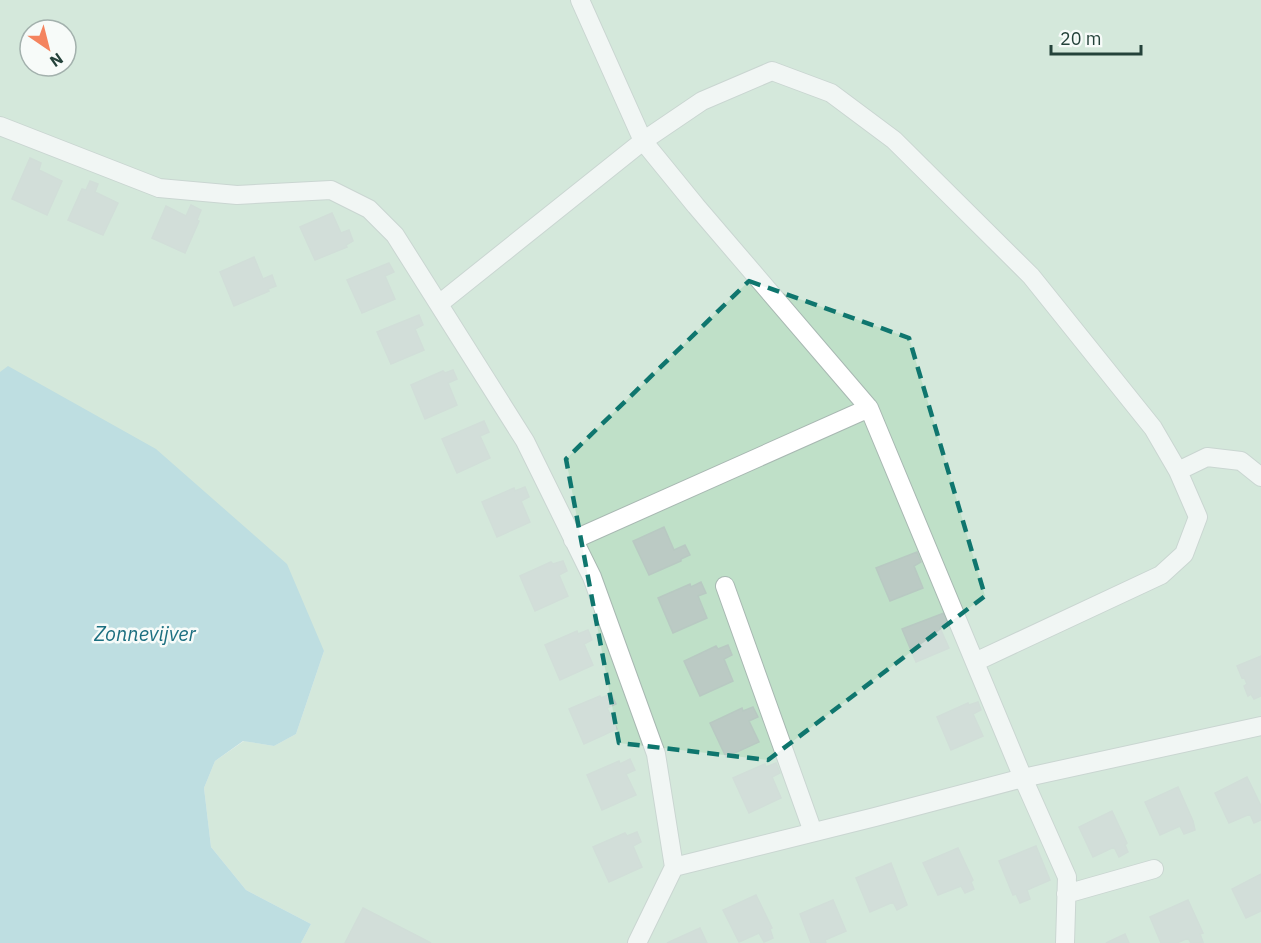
<svg xmlns="http://www.w3.org/2000/svg" width="1261" height="943" font-family="'IBM Plex Sans',sans-serif">
  <rect width="100%" height="100%" fill="#e6efeb"/>
  <!-- green -->
  <path fill="#bfe0c8" fill-rule="evenodd" d="M0 0H1261V943H301L311 924 246 890 211 847 204 788 215 761 244 741 274 746 296 734 324 651 0 372ZM30 30H66V66H30Z"/>
  <!-- water -->
  <path fill="#8ec9d4" d="M8 366 156 449 287 564 324 651 296 734 274 746 243 741 215 761 204 788 211 847 246 890 311 924 301 943H0V372Z"/>
  <!-- building -->
  <path fill="#bbcac4" stroke="#b8c9c2" stroke-width="1.5" d="M30 158 41 163 39 170 62 181 47 215 12 199Z
    M90 181 98 184 95 192 118 203 103 235 68 220 82 189 86 190Z
    M191 205 201 210 197 220 199 221 185 253 152 238 166 206 186 216Z
    M332 213 341 233 349 230 353 241 346 245 347 247 315 260 300 227Z
    M254 257 263 279 272 275 276 286 268 289 269 291 234 306 220 272Z
    M389 263 394 272 385 276 395 299 362 313 347 280Z
    M419 315 423 325 415 329 424 350 391 364 377 332Z
    M453 370 457 379 448 383 457 405 425 419 411 385 443 371 445 373Z
    M484 421 489 432 480 436 490 458 457 473 442 439Z
    M525 487 529 497 521 501 530 522 497 537 482 502 514 488 515 491Z
    M664 527 674 550 685 545 690 555 681 559V561L649 575 633 541Z
    M917 552 921 562 914 566 923 588 890 601 876 568Z
    M563 561 567 571 559 575 568 596 535 611 520 576 551 562 553 564Z
    M701 582 706 593 698 596 707 618 673 633 658 598 690 584 691 587Z
    M944 613 948 624 940 628 949 648 916 662 902 629Z
    M588 630 592 640 584 644 593 665 560 680 545 645 577 631 578 634Z
    M728 645 732 655 724 659 733 681 700 696 684 661 716 646 718 649Z
    M1261 656V696L1254 699 1251 694 1248 696 1244 686 1247 684 1244 677 1242 678 1237 666Z
    M611 694 616 704 607 708 617 729 584 744 569 709 600 696 601 698Z
    M978 702 981 710 973 714 983 736 951 750 937 717 968 703 969 705Z
    M753 707 758 717 749 721 759 742 726 757 710 723 742 708 743 711Z
    M630 759 635 770 626 774 636 795 602 810 587 775 619 761 620 764Z
    M776 763 780 773 772 777 781 798 749 813 733 778 765 764 766 767Z
    M1247 777 1261 806V820L1254 823 1250 814 1229 823 1215 793Z
    M1178 787 1193 821 1195 830 1184 834 1180 826 1160 835 1145 802Z
    M1112 811 1127 843 1125 845 1128 852 1119 857 1114 847 1093 857 1079 827Z
    M637 832 641 842 633 846 642 867 609 882 593 847 625 833 627 836Z
    M1036 846 1050 880 1027 890 1030 899 1020 903 1016 894 1013 895 999 861Z
    M958 848 973 880 971 882 974 889 965 893 961 886 938 895 923 863Z
    M891 863 907 905 897 910 893 902 870 912 856 878Z
    M1261 874V911L1246 918 1232 889Z
    M756 895 772 928 770 929 773 938 764 942 759 933 739 942 723 910Z
    M833 900 846 931 825 940 826 943H811L800 914Z
    M1188 900 1203 933 1200 934 1203 942 1191 943 1188 938 1177 943H1161L1150 917Z
    M363 908 431 943H345Z
    M700 928 707 943H667Z
    M1125 934 1129 943H1106Z"/>
  <g fill="none" stroke-linecap="round" stroke-linejoin="round">
    <defs>
      <path id="minor" d="M580 0 643 141 696 206 869 408
        M0 126 159 188 237 195 331 190 369 209 395 235 525 441 592 577 656 754 674 867 637 943
        M439 304 643 141 702 101 772 71 831 93 894 140 1031 276 1153 428 1178 471 1198 517 1184 554 1161 575 975 662
        M1178 471 1207 457 1241 461 1261 477
        M573 540 869 408 1023 778 1067 877 1065 943
        M725 586 813 832
        M674 867 875 817 1023 778 1261 726
        M1066 894 1154 869"/>
    </defs>
    <!-- minor casing -->
    <use href="#minor" stroke="#a8b8b2" stroke-width="20"/>
    <!-- minor -->
    <use href="#minor" stroke="#fff" stroke-width="18"/>
  </g>
  <!-- marked area -->
  <path d="M0 0H1261V943H0ZM749 281 909 338 985 596 768 760 619 743 566 459Z" fill="#e6efeb" fill-opacity=".55" fill-rule="evenodd"/>
  <path fill="none" stroke="#0f766e" stroke-width="4.5" stroke-dasharray="12 8" stroke-linejoin="round" d="M749 281 909 338 985 596 768 760 619 743 566 459Z"/>
  <g text-anchor="middle" dominant-baseline="central" stroke-width="5" stroke-linejoin="round" paint-order="stroke">
    <!-- water labels -->
    <g font-size="20" font-style="italic" fill="#1c6f80" stroke="#f7fbf9">
      <text x="145" y="633">Zonnevijver</text>
    </g>
  </g>
  <!-- north arrow -->
  <g transform="translate(48 48) rotate(145)"><circle r="28" fill="#f7fbf9" stroke="#a3b1ad" stroke-width="1.5"/>
  <path d="M0-4.5L10 22L0 15L-10 22Z" fill="#f4845f"/>
  <text y="-9" font-size="16" font-weight="bold" text-anchor="middle" fill="#24423a">N</text>
  </g>
  <!-- scale -->
  <path d="M1051 45v9h90v-9" fill="none" stroke="#24423a" stroke-width="3"/>
  <text x="1060" y="45" font-size="18" fill="#24423a" stroke="#f7fbf9" stroke-width="4.5" paint-order="stroke">20 m</text>
</svg>
